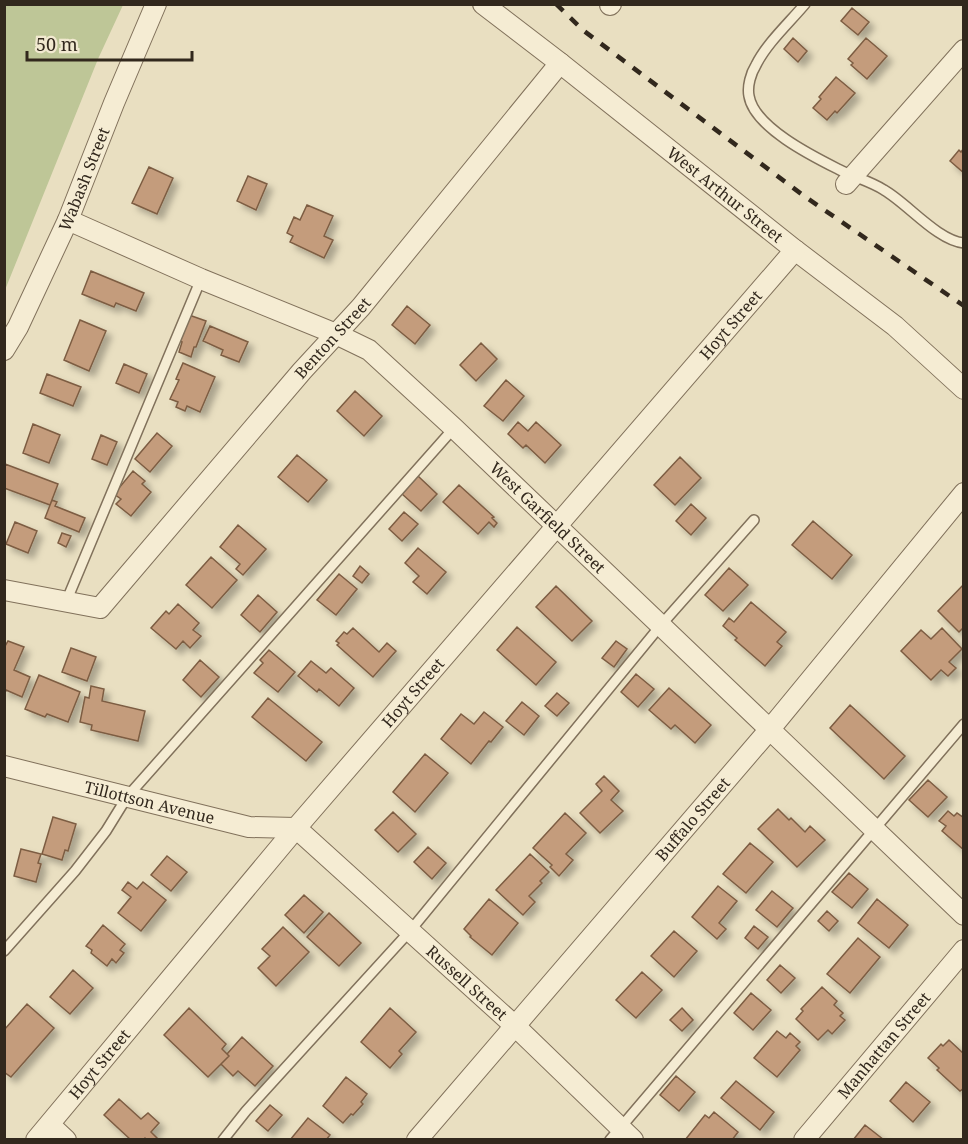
<svg xmlns="http://www.w3.org/2000/svg" width="968" height="1144" font-family="'Noto Serif',serif">
  <defs>
    <filter id="shadow"><feDropShadow dx="5.5" dy="5.5" stdDeviation="3" flood-color="#0004"/></filter>
  </defs>
  <rect width="100%" height="100%" fill="#e9dfc1"/>
  <!-- green -->
  <path fill="#bec697" d="M5 4 123 5 98 59 5 290Z"/>
  <!-- building -->
  <path fill="#c49c7b" stroke="#7d5d43" stroke-width="1.5" filter="url(#shadow)" d="M852 8 869 22 858 35 841 21Z
    M793 38 807 51 798 62 784 49Z
    M866 38 887 56 867 79 851 65 853 63 848 59Z
    M836 77 855 93 837 113 835 111 827 120 813 108 821 99 819 97Z
    M964 148V173L950 161 959 150 961 152Z
    M149 167 173 178 157 214 132 203Z
    M248 176 267 184 256 210 237 201Z
    M307 205 333 216 324 236 333 240 324 258 290 242 293 236 287 233 294 217 300 220Z
    M91 271 144 293 136 311 116 303 114 307 82 294Z
    M407 306 430 325 415 344 392 325Z
    M189 315 206 321 196 347H194L191 357 179 352 182 342 180 341Z
    M80 320 106 331 89 371 64 360Z
    M210 326 248 342 239 362 221 355 223 350 203 341Z
    M481 343 497 359 476 381 460 365Z
    M183 363 215 377 200 412 187 406 185 411 176 407 178 402 170 399 179 380 176 379Z
    M124 364 147 374 139 393 116 383Z
    M47 374 81 387 73 406 40 393Z
    M506 380 524 396 503 421 484 406Z
    M355 391 382 416 364 436 337 411Z
    M518 422 528 431 536 422 561 445 545 463 526 445 523 448 508 434Z
    M33 424 60 435 49 463 23 453Z
    M157 433 172 446 150 472 135 459Z
    M101 435 117 442 107 465 92 459Z
    M297 455 327 480 308 502 278 477Z
    M680 457 701 478 675 505 654 485Z
    M5 464 58 484 50 505 4 488Z
    M133 471 145 481 142 484 151 492 131 516 116 504 121 499 114 494Z
    M418 476 437 494 421 511 402 494Z
    M459 485 494 517 492 518 497 523 494 527 489 522 478 534 443 502Z
    M52 500 57 502 55 506 85 518 79 532 45 518Z
    M691 504 706 518 691 535 676 521Z
    M404 512 418 524 402 541 389 529Z
    M813 521 852 555 832 579 792 545Z
    M15 522 37 531 28 553 6 544Z
    M238 525 266 549 243 575 236 569 240 564 220 547Z
    M62 533 71 536 66 547 58 543Z
    M418 548 446 572 427 594 413 582 419 576 405 563Z
    M211 557 237 580 212 608 186 585Z
    M360 566 369 574 362 583 353 576Z
    M729 568 748 585 723 611 705 595Z
    M339 574 357 589 336 615 317 600Z
    M964 584V627L959 632 938 611Z
    M556 586 592 621 572 641 536 607Z
    M258 595 277 612 260 632 241 615Z
    M751 602 786 632 777 642 782 646 765 666 735 640 737 638 723 626 729 618 734 622Z
    M178 604 199 623 193 630 201 636 190 648 183 641 176 649 151 628 166 611 169 614Z
    M517 627 556 662 536 685 497 650Z
    M353 628 379 652 387 643 396 651 373 677 337 645 339 643 336 641 344 632 347 634Z
    M942 628 962 649 949 662 956 668 948 676 941 670 931 680 901 651 921 630 931 639Z
    M8 641 24 647 14 670 30 677 22 697 6 690 4 693V648Z
    M616 641 627 649 614 667 602 658Z
    M71 648 96 657 87 681 62 672Z
    M269 650 295 672 278 692 254 673 263 663 260 660Z
    M200 660 219 677 201 697 183 680Z
    M311 661 326 673 331 668 354 688 339 706 319 689 317 692 298 676Z
    M636 674 654 689 638 707 621 692Z
    M39 675 80 692 68 722 47 714 45 717 25 709Z
    M91 686 104 689 102 701 145 711 138 741 91 730 92 725 80 722 85 697 89 698Z
    M669 688 711 725 695 743 675 725 671 729 649 710Z
    M557 693 569 703 557 716 545 706Z
    M268 698 322 742 306 761 252 717Z
    M522 702 539 716 524 735 506 721Z
    M850 705 905 756 884 779 830 728Z
    M484 712 503 727 491 742 489 741 471 764 441 739 461 714 474 724Z
    M425 754 448 773 415 812 393 792Z
    M604 776 619 791 611 800 623 811 600 833 580 813 602 791 596 784Z
    M928 780 947 797 928 817 909 800Z
    M778 809 789 820 791 818 805 832 810 826 825 840 797 867 758 829Z
    M948 811 954 816 957 813 964 818V850L942 831 946 826 939 821Z
    M393 812 416 834 398 852 375 830Z
    M565 813 586 833 566 854 573 860 559 876 550 867 552 865 533 848Z
    M53 817 76 824 68 851 65 850 62 860 42 854Z
    M750 843 773 862 746 893 723 874Z
    M428 847 446 863 432 879 414 862Z
    M21 849 41 854 38 863 41 864 36 882 14 876Z
    M530 854 549 872 540 881 542 883 529 896 535 902 523 915 496 890Z
    M167 856 187 872 171 891 151 875Z
    M849 873 868 889 852 908 832 892Z
    M128 882 137 889 143 882 166 900 141 931 118 913 131 897 122 890Z
    M718 886 737 901 719 923 726 929 717 939 692 917Z
    M772 891 793 908 777 927 756 910Z
    M304 895 323 912 304 933 285 915Z
    M489 899 518 923 492 955 470 937 471 936 464 929Z
    M877 899 908 925 889 948 858 923Z
    M827 911 838 921 829 931 818 921Z
    M329 913 361 943 339 966 307 937Z
    M103 925 125 944 120 950 124 953 116 963 112 959 107 966 91 953 92 950 86 946Z
    M754 926 768 937 758 949 745 938Z
    M283 927 309 952 276 986 258 968 270 956 262 949Z
    M674 931 697 951 674 977 651 956Z
    M858 938 880 957 850 993 827 974Z
    M780 965 795 978 781 993 767 980Z
    M73 970 93 988 70 1014 50 997Z
    M642 972 662 990 636 1018 616 1000Z
    M822 987 837 1001 834 1005 843 1013 840 1016 845 1020 832 1034 828 1030 818 1040 796 1019 803 1011 801 1009Z
    M751 993 771 1010 753 1030 734 1013Z
    M27 1004 54 1028 11 1077 4 1072V1030Z
    M189 1008 226 1044 222 1049 229 1056 208 1077 164 1035Z
    M390 1008 416 1032 399 1051 402 1054 390 1068 361 1042Z
    M682 1008 693 1020 682 1031 670 1020Z
    M777 1031 786 1038 790 1033 800 1042 796 1046 800 1050 777 1077 754 1058Z
    M242 1037 273 1066 255 1086 238 1071 233 1076 221 1064 229 1056 227 1054Z
    M949 1040 964 1054V1088L960 1091 937 1070 939 1068 928 1058 941 1044 943 1046Z
    M676 1076 695 1092 679 1111 660 1095Z
    M346 1077 367 1094 361 1102 363 1104 353 1115 351 1114 343 1123 323 1106Z
    M736 1081 774 1112 760 1130 721 1098Z
    M906 1082 930 1102 913 1122 890 1101Z
    M119 1099 141 1119 148 1113 159 1123 151 1132 157 1138 156 1140H148L145 1138 144 1140H131L104 1115Z
    M270 1105 282 1115 268 1131 256 1121Z
    M714 1112 738 1132 732 1140H685L705 1115 709 1118Z
    M308 1118 330 1135 326 1140H290Z
    M865 1125 884 1140H853Z"/>
  <g fill="none" stroke-linecap="round" stroke-linejoin="round">
    <defs>
      <path id="lane" d="M805 4C789 23 767 43 756 65 751 73 747 86 749 96 754 127 812 156 838 169 853 177 870 181 884 190 907 203 938 241 964 243
        M66 602 201 279
        M4 951 75 871 106 831 127 797 454 428
        M223 1140 246 1111 410 931 661 625 754 520
        M610 1140 964 724"/>
      <g id="street">
        <path id="s1" d="M483 4 560 63 795 250 895 326 964 389"/>
        <path d="M610 5 611 4"/>
        <path d="M846 184 964 50"/>
        <path id="s2" d="M68 220 201 279 336 334 369 350 454 428 964 915"/>
        <path id="s3" d="M4 350 18 327 68 220 114 103 156 4"/>
        <path id="s4" d="M4 590 100 608 302 371 361 307 560 63"/>
        <path id="s5" d="M4 766 249 827 296 828 515 1026 633 1140"/>
        <path d="M50 1125 66 1140"/>
        <path id="s6" d="M36 1140 296 828 795 250"/>
        <path id="s7" d="M417 1140 770 729 964 493"/>
        <path id="s8" d="M804 1140 964 950"/>
      </g>
    </defs>
    <!-- lane casing -->
    <use href="#lane" stroke="#81715b" stroke-width="12"/>
    <!-- street casing -->
    <use href="#street" stroke="#81715b" stroke-width="22"/>
    <!-- lane -->
    <use href="#lane" stroke="#f5ecd3" stroke-width="9"/>
    <!-- street -->
    <use href="#street" stroke="#f5ecd3" stroke-width="20"/>
    <!-- rail -->
    <path stroke="#32281d" stroke-width="4.5" stroke-dasharray="10 10" stroke-linecap="butt" d="M556 4 584 31 804 196 964 306"/>
  </g>
  <g text-anchor="middle" dominant-baseline="central" stroke-width="4.5" stroke-linejoin="round" paint-order="stroke">
    <!-- street labels -->
    <g font-size="16" fill="#32281d" stroke="#f1e9d0">
      <text stroke="none"><textPath href="#s3" startOffset="189">Wabash Street</textPath></text>
      <text stroke="none"><textPath href="#s1" startOffset="308">West Arthur Street</textPath></text>
      <text stroke="none"><textPath href="#s6" startOffset="1071">Hoyt Street</textPath></text>
      <text stroke="none"><textPath href="#s4" startOffset="454">Benton Street</textPath></text>
      <text stroke="none"><textPath href="#s2" startOffset="573">West Garfield Street</textPath></text>
      <text stroke="none"><textPath href="#s6" startOffset="585">Hoyt Street</textPath></text>
      <text stroke="none"><textPath href="#s5" startOffset="150">Tillottson Avenue</textPath></text>
      <text stroke="none"><textPath href="#s7" startOffset="423">Buffalo Street</textPath></text>
      <text stroke="none"><textPath href="#s5" startOffset="530">Russell Street</textPath></text>
      <text stroke="none"><textPath href="#s8" startOffset="124">Manhattan Street</textPath></text>
      <text stroke="none"><textPath href="#s6" startOffset="99">Hoyt Street</textPath></text>
    </g>
  </g>
  <!-- border -->
  <rect width="968" height="1144" fill="none" stroke="#32281d" stroke-width="12"/>
  <!-- scale -->
  <path d="M27 51v9h165v-9" fill="none" stroke="#32281d" stroke-width="3"/>
  <text x="36" y="51" font-size="18" fill="#32281d" stroke="#f1e9d0" stroke-width="4.5" paint-order="stroke">50 m</text>
</svg>
